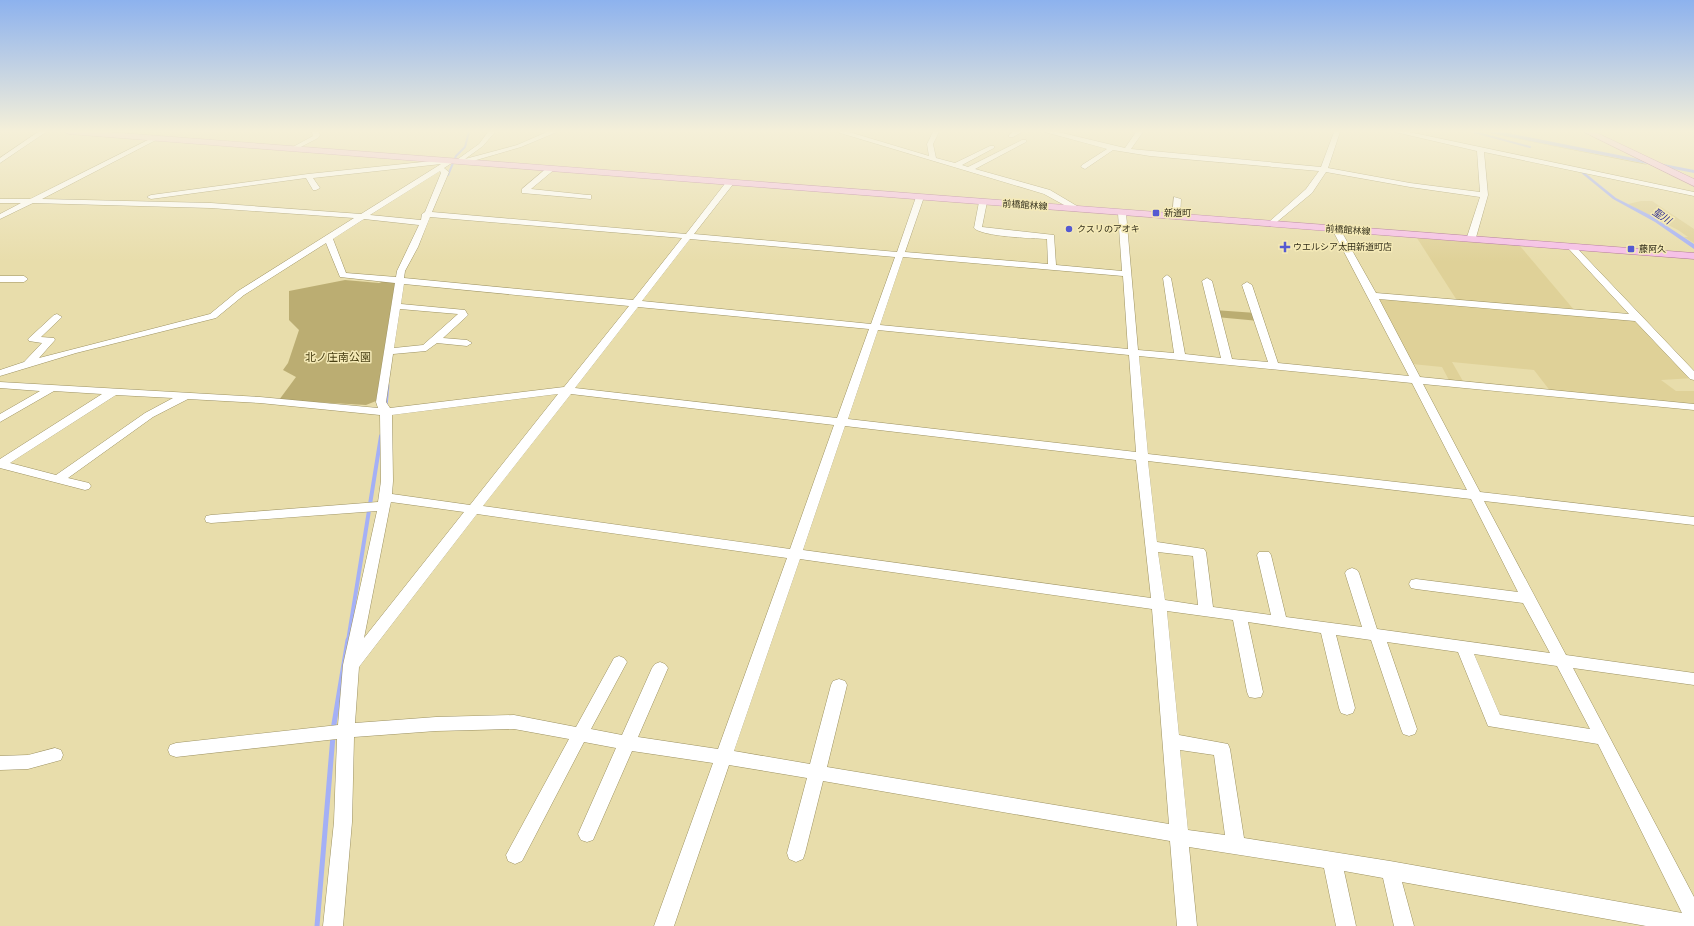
<svg xmlns="http://www.w3.org/2000/svg" width="1694" height="926" font-family="Roboto,'Noto Sans JP',sans-serif">
  <rect width="100%" height="100%" fill="#e8ddab"/>
  <!-- built -->
  <path fill="#dfd198" d="M1641 201H1652L1694 229V243L1684 237H1688L1678 230 1628 204Z
    M1417 238 1520 246 1575 311 1637 320 1694 378 1661 380 1676 391H1694V406L1551 392 1534 370 1452 362 1464 383 1450 382 1442 367 1412 364 1379 300 1458 302Z"/>
  <!-- green -->
  <path fill="#bbad72" d="M1488 133 1494 134 1642 163 1648 165Z
    M345 280 379 283 387 280 395 282 376 401 366 405 279 400 296 377 283 370 288 363 299 330 289 320V291Z
    M1214 310 1256 313 1259 321 1216 317Z"/>
  <!-- water -->
  <path fill="#a4b0f6" d="M1485 132H1502L1694 170V173Z
    M1580 172H1584L1616 198 1650 215 1694 244V249L1655 222 1613 199Z"/>
  <g fill="none" stroke-linecap="round" stroke-linejoin="round">
    <!-- stream-far3 -->
    <path stroke="#a4b0f6" stroke-width="2" d="M1474 132 1530 147
      M448 175 456 156 465 147 469 132"/>
    <!-- stream-far2 -->
    <path stroke="#a4b0f6" stroke-width="3" d="M386 406 388 385"/>
    <!-- stream-far1 -->
    <path stroke="#a4b0f6" stroke-width="4" d="M348 641 381 436"/>
    <!-- stream -->
    <path stroke="#a4b0f6" stroke-width="5" d="M333 730 348 640
      M317 926 333 736"/>
    <defs>
      <path id="minor" d="M38 132H46L0 163V158Z
        M312 132H319L320 135 318 138 295 150H291V148L313 136Z
        M488 132H495L483 146 465 159 517 145 547 132H557L521 147 466 163 458 161V159L479 144Z
        M837 132H849L929 156 927 144 933 132H939L933 144 936 158 955 163 990 146H994V148L962 165 968 167 1022 140H1026V142L975 169 1050 190 1082 209 1075 211 1044 194Z
        M1013 132H1022L1013 137H1009V135Z
        M1045 132H1058L1125 148 1136 132H1143L1131 149 1321 167 1334 132H1340L1328 168 1410 183 1480 192 1477 151 1395 132H1409L1694 192V196L1484 152 1488 195 1475 241H1469L1467 237 1480 197 1410 187 1326 172 1312 193 1272 226H1269V222L1306 189 1319 171 1150 156 1113 150 1085 169 1081 167 1082 165 1107 149Z
        M154 137 157 139 156 140 42 199 211 203 361 214 441 164 313 178 320 188 316 190H313L306 178 151 199 147 197 151 195 308 174 451 159 455 161 444 168 449 172 432 212 686 234 727 181H730L734 183 694 234 897 252 916 197 920 195 924 197 905 252 1048 264 1047 239C1032 238 983 237 974 228L979 202 983 200 987 202 982 227 1054 235 1056 265 1122 271 1118 213 1122 211 1126 213 1138 350 1174 353 1163 278 1167 275 1171 278 1185 354 1221 358 1202 281 1207 278 1212 281 1232 359 1268 362 1242 285 1247 282 1252 285 1278 363 1409 376 1332 229 1333 227 1340 229 1376 293 1629 314 1567 247 1571 244 1574 245 1694 371V380L1690 379 1635 321 1379 299 1420 377 1694 404V410L1423 384 1480 492 1694 517V525L1484 501 1566 655 1694 673V685L1573 668 1694 897V926H1646L1402 882 1414 926H1394L1383 878 1344 871 1356 926H1336L1324 868 1189 847 1197 926H1177L1170 841 823 781 805 853 803 859 796 862 789 859 787 853 807 778 729 765 674 926H654L713 763 632 751 593 840 587 842 581 840 578 834 616 748 584 742 522 861 515 864 508 861 506 855 569 739 514 729 436 731 354 737 352 822 343 926H323L334 822 337 739 176 757 170 755 168 750 170 745 176 743 338 725 343 665 377 511 211 523 206 522 205 519 206 516 211 515 378 502 381 481 380 415 260 403 188 399 153 417 68 478 89 483 91 486 89 489 85 490 0 468V459L102 394 54 391 0 422V414L40 391 0 388V382L260 397 378 408 376 402 395 283 340 277 326 243 244 295 216 318 76 353 0 376V370L24 362 42 343 29 341 28 339 54 315 57 314 62 317 41 337 54 338 55 340 39 358 210 314 238 291 354 218 211 208 33 203 0 219V214L21 203H0V199H30ZM440 171 441 173 425 212 422 214 421 220 370 215ZM430 217 682 238 633 300 404 278 405 271 418 247ZM364 219 419 225 397 271 396 277 346 273 333 239ZM690 239 895 257 871 324 642 301ZM903 257 1123 276 1128 349 880 325ZM404 284 629 306 564 387 390 408 386 402 393 354 426 351 437 343 467 346 472 343 467 340 443 338 466 317 468 315 465 310 401 304ZM638 307 869 329 837 418 575 388ZM400 309 458 314 423 345 394 348ZM878 330 1129 355 1136 452 848 419ZM1139 356 1412 383 1467 490 1148 454ZM558 394 470 505 392 494 393 481 392 415ZM571 394 834 425 790 549 483 506ZM116 395 173 398 145 413 56 475 10 463ZM845 426 1136 460 1151 598 803 550ZM1148 461 1471 499 1518 592 1416 579 1411 580 1409 584 1411 588 1416 589 1523 603 1550 653 1377 629 1359 573 1357 570 1352 568 1347 570 1345 573 1362 627 1286 617 1271 555 1269 552H1259L1257 555 1271 615 1213 607 1206 552 1204 549 1157 542ZM391 502 464 512 364 638 390 506ZM477 514 787 558 718 749 638 737 668 668 665 664 660 662 655 664 652 668 622 735 591 729 627 662 624 658 619 656 614 658 576 727 514 715 436 717 355 723 359 667ZM1158 552 1193 556 1198 605 1165 600ZM800 559 1152 609 1169 824 827 767 847 685 845 681 839 679 833 681 831 685 810 764 734 751ZM1167 611 1233 620 1247 692 1249 697 1255 698 1261 697 1263 692 1248 622 1321 633 1339 708 1341 713 1347 715 1353 713 1355 708 1336 635 1371 640 1401 729 1403 734 1409 736 1415 734 1417 729 1387 642 1458 652 1488 726 1598 744 1682 913 1390 861 1244 838 1230 749 1228 744 1179 735ZM1474 654 1557 666 1590 729 1500 715ZM1180 750 1214 755 1225 835 1188 830Z
        M548 167 555 169 531 189 588 195H591V199L522 193V189Z
        M1174 197 1181 199 1180 217 1176 219 1172 217Z
        M0 276H24L28 279 24 282H0Z
        M55 748 61 750 63 755 61 760 28 769 0 770V756L28 755Z"/>
      <path id="major" d="M65 132H107L1694 253V259L69 134Z
        M1584 132H1595L1694 179V186Z"/>
    </defs>
    <!-- minor casing -->
    <use href="#minor" stroke="#9d9262" stroke-width="1"/>
    <!-- major casing -->
    <use href="#major" stroke="#ad7196" stroke-width="1"/>
    <!-- minor -->
    <use href="#minor" fill="#fff" fill-rule="evenodd"/>
    <!-- major -->
    <use href="#major" fill="#f6bfe8" fill-rule="evenodd"/>
  </g>
  <!-- sky -->
  <linearGradient id="sky" x2="0" y2="1"><stop stop-color="#8db2ee"/><stop offset="0.5" stop-color="#f5f0d9"/><stop offset="1" stop-color="#f5f0d9" stop-opacity="0"/></linearGradient>
  <rect width="1694" height="262" fill="url(#sky)"/>
  <!-- markers -->
  <g fill="#555ad1" stroke="#f5eab7" stroke-width="1.5">
    <rect x="1152" y="209" width="8" height="8" rx="2"/>
    <circle cx="1069" cy="229" r="4"/>
    <path d="M1283 241h4v4h4v4h-4v4h-4v-4h-4v-4h4z"/>
    <rect x="1627" y="245" width="8" height="8" rx="2"/>
  </g>
  <g text-anchor="middle" dominant-baseline="central" stroke-width="3" stroke-linejoin="round" paint-order="stroke">
    <!-- far-street labels -->
    <g font-size="9" fill="#312d19" stroke="#f5eab7">
      <text transform="translate(1025 205) rotate(4)">前橋館林線</text>
      <text transform="translate(1348 230) rotate(4)">前橋館林線</text>
    </g>
    <!-- far-poi labels -->
    <g font-size="9" fill="#312d19" stroke="#f5eab7" text-anchor="start">
      <text x="1164" y="213">新道町</text>
      <text x="1077" y="229">クスリのアオキ</text>
      <text x="1293" y="247">ウエルシア太田新道町店</text>
      <text x="1639" y="249">藤阿久</text>
    </g>
    <!-- far-water labels -->
    <g font-size="10" font-style="italic" fill="#313092" stroke="#f5eab7">
      <text transform="translate(1662 216) rotate(33)">聖川</text>
    </g>
    <!-- park labels -->
    <g font-size="11" fill="#494014" stroke="#f5eab7">
      <text x="338" y="357">北ノ庄南公園</text>
    </g>
  </g>
</svg>
